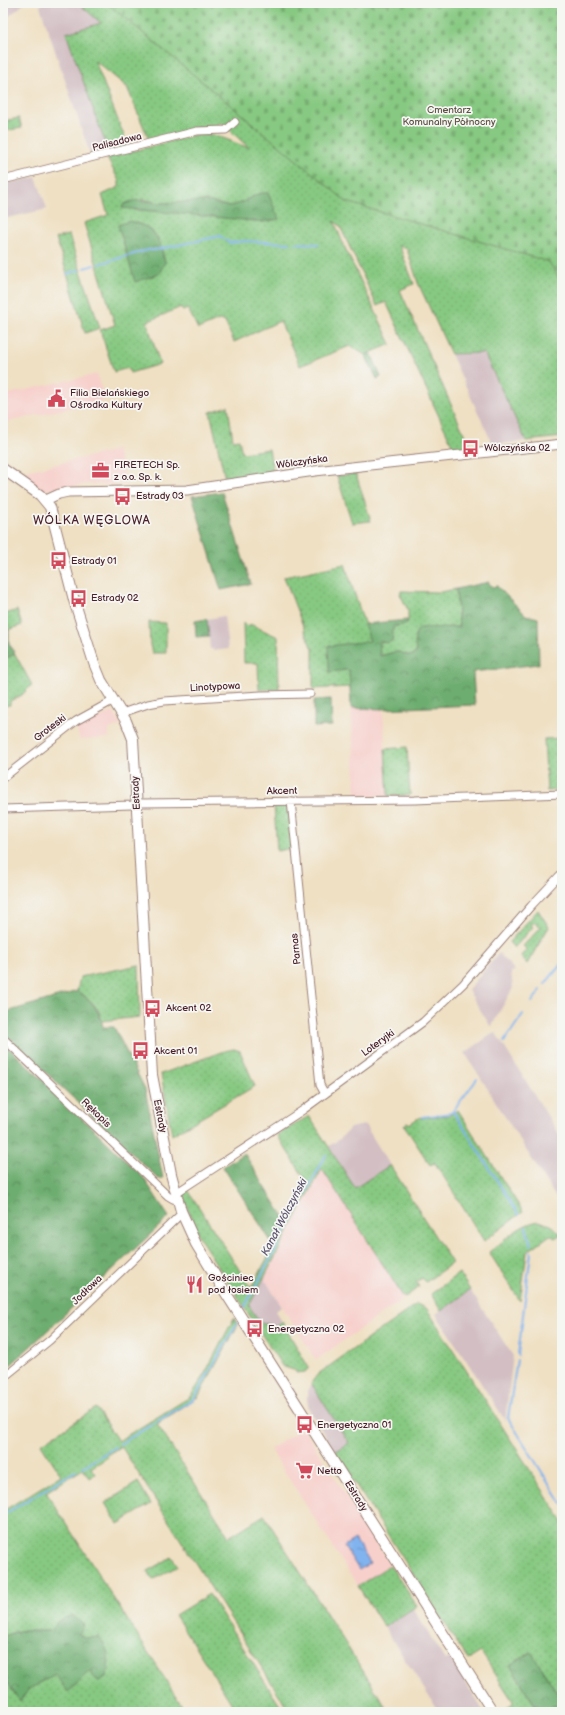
<svg xmlns="http://www.w3.org/2000/svg" width="565" height="1715" font-family="'Balsamiq Sans',sans-serif">
  <defs>
    <pattern id="grass-dots" width="8" height="8" patternUnits="userSpaceOnUse"><rect width="8" height="8" fill="#87c982"/><path d="M2 2h.1M6 6h.1" fill="none" stroke="#76ac70" stroke-width="1.8" stroke-linecap="round"/></pattern>
    <pattern id="forest-crowns" width="20" height="18" patternUnits="userSpaceOnUse"><rect width="20" height="18" fill="#6dad70"/><path d="M2 6a3 3 0 1 1 6 0M12 15a3 3 0 1 1 6 0" fill="none" stroke="#5c8c5c"/></pattern>
    <pattern id="cemetery-stones" width="16" height="16" patternUnits="userSpaceOnUse"><rect width="16" height="16" fill="#87c982"/><path d="M2 7V4a2 2 0 0 1 4 0v3zM10 15v-3a2 2 0 0 1 4 0v3z" fill="#76ac70"/></pattern>
    <pattern id="water-ripples" width="26" height="14" patternUnits="userSpaceOnUse"><rect width="26" height="14" fill="#81b3ee"/><path d="M2 4q2-2 4 0t4 0M15 11q2-2 4 0t4 0" fill="none" stroke="#6c91c1"/></pattern>
  </defs>
  <rect width="100%" height="100%" fill="#f6f6f2"/>
  <filter id="ink" filterUnits="userSpaceOnUse"><feTurbulence type="fractalNoise" baseFrequency=".025" numOctaves="2"/><feDisplacementMap in="SourceGraphic" scale="8" xChannelSelector="R" yChannelSelector="G"/><feConvolveMatrix kernelMatrix="1 2 1 2 8 2 1 2 1" color-interpolation-filters="sRGB"/></filter>
  <filter id="wash" filterUnits="userSpaceOnUse"><feTurbulence type="fractalNoise" baseFrequency=".012" numOctaves="4" result="noise"/><feDisplacementMap in="SourceGraphic" scale="16" xChannelSelector="R" yChannelSelector="G"/><feGaussianBlur stdDeviation="0.9" result="paint"/><feColorMatrix in="noise" values="0 0 0 0 0 0 0 0 0 0 0 0 0 0 0 0 0 1.4 0 .05"/><feComposite in="paint" operator="in"/></filter>
  <g filter="url(#wash)">
    <rect width="100%" height="100%" fill="#efe0c3"/>
    <!-- built -->
    <path fill="#f7d0cc" d="M97 374 105 400 3 423V395Z
      M117 450 127 485 88 484 44 490 18 473Z
      M351 708 383 709 388 796H367L356 794Z
      M113 712 122 725 109 729V738L80 740 76 727Z
      M323 1169 404 1298 316 1360 264 1278Z
      M303 1428 390 1565 358 1586 270 1449Z"/>
    <!-- industrial -->
    <path fill="#d2bec3" d="M3 3H25L3 21Z
      M43 3H78L101 23 66 33 108 151 90 154 40 6Z
      M36 177 47 209 3 219V184Z
      M484 353 526 441 493 445 451 354Z
      M224 616 228 649 213 651V649H210L207 619Z
      M499 953 515 971 511 972 513 988 491 1027 468 990Z
      M495 1032 562 1139V1207L465 1053Z
      M365 1125 390 1165 355 1188 329 1146 341 1138 350 1128Z
      M264 1278 282 1307 275 1311 282 1322 274 1327 259 1321 249 1306Z
      M470 1290 513 1356 505 1420 436 1314Z
      M311 1383 349 1444 335 1452 309 1409 307 1400V1391Z
      M413 1609 445 1660 450 1658 484 1712H439L384 1627Z"/>
    <!-- grass -->
    <path fill="url(#grass-dots)" stroke="#687456" fill-rule="evenodd" d="M78 3H131L562 250V437L526 441 484 353 451 354 418 283 407 249 399 245 414 284 400 290 470 447 454 449 386 302 377 306 340 226 334 221 345 248 391 344 365 355 350 346 300 366 280 321 234 342 225 322 219 320 198 329 188 309 183 311 181 307 147 322 160 364 130 373 128 368 114 372 100 330 115 325 84 223 108 215 102 195 119 187V181L107 158 203 133 218 136 249 148 221 122 218 125 211 129 149 140 127 87 95 61 128 146 108 151 66 33 101 23ZM254 196 264 222 175 212 134 210 142 199 161 203H193L207 201 227 206 239 204ZM130 221C157 229 159 237 165 262Z
      M19 118 22 128 3 131V121Z
      M68 235H69C79 267 90 297 100 328L85 333 56 238Z
      M228 406 233 440 239 439 242 453 269 449 273 472 225 479 210 412Z
      M356 474 371 521 352 523 337 476Z
      M345 564 370 641 349 670 350 687 313 689V648L311 647 284 577Z
      M456 589 459 627 441 628 415 634 416 653C409 659 405 652 397 652 392 652 385 655 380 656L379 641 387 643 393 638 392 633 394 627 408 622V610L400 594 401 591 440 592Z
      M17 610 22 625 3 632V615Z
      M149 622 166 623V653H152L150 645Z
      M243 623 249 627 250 624 278 637 279 689 259 690 258 663H244Z
      M15 654 32 685 22 695 10 701V705L3 706V659Z
      M562 738V790L547 791 544 739Z
      M407 747 410 795 388 796 385 749Z
      M287 805 289 807 293 848 277 851 274 806Z
      M538 910 549 927 527 964 521 956 527 949 523 946 541 927 535 922 531 925 533 927 514 948 509 942Z
      M139 965 140 1017 102 1021C100 1008 88 997 77 991L80 977Z
      M234 1049 240 1051 255 1086 172 1135 161 1074 224 1051Z
      M458 1110 523 1212 484 1241 435 1163 430 1165 404 1125 408 1122 409 1124 420 1117 421 1118 450 1115Z
      M309 1116 355 1188 390 1165 452 1263 426 1282 422 1278 416 1282 419 1287 404 1298 322 1169 249 1306 259 1321 274 1327 282 1322 309 1368 305 1372 296 1373V1371L282 1366 242 1304 199 1237 182 1195 188 1190 251 1288 308 1184 277 1135Z
      M539 1221 551 1225 561 1234 555 1238 550 1235 527 1252 520 1301 489 1252C504 1242 518 1224 539 1221Z
      M459 1273 470 1290 441 1311 431 1294Z
      M417 1304 427 1309 562 1520V1700L531 1652 510 1665 536 1707 529 1712H502L514 1703 481 1652 468 1660 335 1452 349 1443 311 1383 318 1374Z
      M234 1318 238 1325 198 1397 157 1424 229 1537 264 1515 389 1712H290L121 1446 107 1455 108 1457 91 1468 95 1474 89 1478 83 1469 46 1492 186 1712H3V1676L20 1701 28 1690 55 1674 74 1687 83 1675 92 1670 99 1637 84 1639 58 1621 51 1631H18L3 1636V1511L61 1475 41 1444 96 1408 118 1441 190 1397 202 1379Z
      M138 1482 151 1504 118 1524 105 1503Z
      M172 1557 178 1566 153 1580 147 1571Z
      M390 1565 417 1606 384 1627 358 1586Z
      M209 1594 284 1712H237L175 1615Z"/>
    <!-- forest -->
    <path fill="url(#forest-crowns)" stroke="#5c664e" d="M261 193H268L279 219 264 222 122 208 123 205C136 197 147 202 162 203 177 203 191 201 206 201 213 201 219 206 227 206 239 206 250 197 261 193Z
      M130 221C158 229 158 237 165 262L159 274 135 282 118 225Z
      M371 353 381 377 377 379 365 355Z
      M222 492 251 584 221 590 192 496Z
      M489 582V584L494 587 496 585 526 615 538 618 539 664 473 672 475 705 383 709 351 708 349 670 329 672 328 646 370 641 364 624 407 620V623L394 627 393 629 392 641 387 643 379 641 380 656C385 655 392 652 397 652 405 652 409 660 416 653 416 645 412 633 420 628L459 627 456 589Z
      M207 619 209 636 196 637 195 621Z
      M9 630V643L15 654 3 659V632Z
      M331 699 332 726 314 727V700Z
      M77 991C91 999 100 1011 103 1027H114L145 1089 163 1178 159 1179 3 1032V1013Z
      M3 1042 143 1177 169 1217 3 1372Z
      M244 1153 287 1222 274 1246 223 1167Z
      M72 1615 84 1625 79 1634 84 1638 99 1637C110 1649 110 1661 106 1677L99 1681 93 1677 92 1670C82 1676 77 1685 68 1692L55 1674 28 1690 20 1702 3 1676V1636L18 1631H51L58 1621Z
      M531 1652 562 1700V1712H529L536 1707 510 1665Z"/>
    <!-- cemetery -->
    <path fill="url(#cemetery-stones)" stroke="#687456" d="M107 3H562V279L559 278 549 262 347 202Z"/>
    <!-- water -->
    <path fill="url(#water-ripples)" stroke="#66698c" d="M355 1539 370 1563 359 1570 344 1546Z"/>
    <g fill="none" stroke-linecap="round" stroke-linejoin="round">
      <!-- stream -->
      <path stroke="#81b3ee" stroke-width="2" d="M295 243 319 244
        M99 264 148 250H155L220 236 230 243 244 241 289 243
        M85 268 94 265
        M67 274 79 270
        M545 984 562 963
        M532 1002 541 990
        M504 1042 523 1014
        M453 1111 519 1215
        M422 1117 451 1113 453 1111 477 1079
        M526 1227 531 1245
        M244 1308 326 1155
        M518 1355 531 1252
        M517 1360 508 1418 562 1504
        M120 1444 194 1399 237 1323
        M83 1467 115 1447
        M3 1515 77 1470"/>
    </g>
  </g>
  <g filter="url(#ink)">
    <g fill="none" stroke-linecap="round" stroke-linejoin="round">
      <defs>
        <path id="minor" d="M3 180 197 131 226 130 235 122
          M122 713 148 704 164 701 261 695 310 694
          M3 778 76 721 114 700
          M291 801 320 1085 325 1094
          M3 809 132 805 141 803 415 800 562 794
          M3 1038 168 1196 173 1199 178 1200
          M176 1193 303 1110 423 1022 463 984 531 906 562 873
          M3 1378 50 1340 182 1213"/>
        <path id="tertiary" d="M46 500 59 494 68 492 187 490 315 471 562 444"/>
        <path id="secondary" d="M3 469 40 495 50 507 74 600 94 663 101 680 126 721 133 739 152 1075 171 1174 181 1211 196 1244 227 1295 493 1712"/>
      </defs>
      <!-- minor casing -->
      <use href="#minor" stroke="#9c8077" stroke-width="9"/>
      <!-- tertiary casing -->
      <use href="#tertiary" stroke="#9c8077" stroke-width="11"/>
      <!-- secondary casing -->
      <use href="#secondary" stroke="#9c8077" stroke-width="12"/>
      <!-- minor -->
      <use href="#minor" stroke="#fff" stroke-width="7"/>
      <!-- tertiary -->
      <use href="#tertiary" stroke="#fff" stroke-width="9"/>
      <!-- secondary -->
      <use href="#secondary" stroke="#fff" stroke-width="10"/>
    </g>
  </g>
  <!-- icons -->
  <defs>
    <symbol id="civic-bare" viewBox="-9 -9 18 18"><path d="M-.6-6.5H3V-4.5H.6V-3L4-1V1h2V6H-6V1h2V-1L-.6-3ZM-1.2 2.5V6h2.4V2.5Z" fill="#d1495b" stroke="#f6f6f2" stroke-width="2.5" paint-order="stroke"/></symbol>
    <symbol id="bus-bare" viewBox="-9 -9 18 18"><path d="M-5-6H5V4H4V6H2V4H-2V6H-4V4H-5ZM-3.5-4V0h7V-4ZM-3.5 1.2v1.5H-2V1.2ZM2 1.2v1.5H3.5V1.2Z" fill="#d1495b" stroke="#f6f6f2" stroke-width="2.5" paint-order="stroke"/></symbol>
    <symbol id="office-bare" viewBox="-9 -9 18 18"><path d="M-6-3h4V-5.5h4V-3h4V5H-6ZM-1-4.5V-3h2v-1.5ZM-6 0V1H6V0Z" fill="#d1495b" stroke="#f6f6f2" stroke-width="2.5" paint-order="stroke"/></symbol>
    <symbol id="restaurant-bare" viewBox="-9 -9 18 18"><path d="M-5-6h1v4h1v-4h1v4h1v-4h1v5L-1.5 .5V6h-2V.5L-5-1ZM5-6V6H3V1.5H1.5Q1.5-4 5-6Z" fill="#d1495b" stroke="#f6f6f2" stroke-width="2.5" paint-order="stroke"/></symbol>
    <symbol id="supermarket-bare" viewBox="-9 -9 18 18"><path d="M-6-5.5h2.5l.6 2H6L4.5 2H-2.5L-4.4-4H-6ZM-1.5 3.2a1.3 1.3 0 1 0 .1 0ZM3 3.2a1.3 1.3 0 1 0 .1 0Z" fill="#d1495b" stroke="#f6f6f2" stroke-width="2.5" paint-order="stroke"/></symbol>
  </defs>
  <g fill-rule="evenodd">
    <use href="#civic-bare" x="44" y="386" width="25" height="25"/>
    <use href="#bus-bare" x="458" y="436" width="25" height="25"/>
    <use href="#office-bare" x="88" y="458" width="25" height="25"/>
    <use href="#bus-bare" x="110" y="484" width="25" height="25"/>
    <use href="#bus-bare" x="46" y="548" width="25" height="25"/>
    <use href="#bus-bare" x="66" y="586" width="25" height="25"/>
    <use href="#bus-bare" x="140" y="996" width="25" height="25"/>
    <use href="#bus-bare" x="128" y="1038" width="25" height="25"/>
    <use href="#restaurant-bare" x="182" y="1272" width="25" height="25"/>
    <use href="#bus-bare" x="242" y="1316" width="25" height="25"/>
    <use href="#bus-bare" x="292" y="1412" width="25" height="25"/>
    <use href="#supermarket-bare" x="292" y="1458" width="25" height="25"/>
  </g>
  <g text-anchor="middle" dominant-baseline="central" stroke-width="3.5" stroke-linejoin="round" paint-order="stroke">
    <!-- park labels -->
    <g font-size="10" fill="#5c5245" stroke="#f6f6f2">
      <text x="449" y="110">Cmentarz<tspan x="449" dy="12">Komunalny Północny</tspan></text>
    </g>
    <!-- street labels -->
    <g font-size="10" fill="#4a1f2b" stroke="#f6f6f2">
      <text transform="translate(117 142) rotate(-14)">Palisadowa</text>
      <text transform="translate(302 462) rotate(-8)">Wólczyńska</text>
      <text transform="translate(215 687) rotate(-3)">Linotypowa</text>
      <text transform="translate(50 728) rotate(-37)">Groteski</text>
      <text transform="translate(282 791) rotate(-1)">Akcent</text>
      <text transform="translate(136 793) rotate(-93)">Estrady</text>
      <text transform="translate(296 949) rotate(-96)">Parnas</text>
      <text transform="translate(378 1043) rotate(-36)">Loteryjki</text>
      <text transform="translate(96 1113) rotate(44)">Rękopis</text>
      <text transform="translate(160 1116) rotate(79)">Estrady</text>
      <text transform="translate(87 1290) rotate(-44)">Jodłowa</text>
      <text transform="translate(356 1496) rotate(58)">Estrady</text>
    </g>
    <!-- poi labels -->
    <g font-size="10" fill="#4a1f2b" stroke="#f6f6f2" text-anchor="start">
      <text x="70" y="393">Filia Bielańskiego<tspan x="70" dy="12">Ośrodka Kultury</tspan></text>
      <text x="484" y="448">Wólczyńska 02</text>
      <text x="114" y="465">FIRETECH Sp.<tspan x="114" dy="12">z o.o. Sp. k.</tspan></text>
      <text x="136" y="496">Estrady 03</text>
      <text x="71" y="561">Estrady 01</text>
      <text x="91" y="598">Estrady 02</text>
      <text x="166" y="1008">Akcent 02</text>
      <text x="154" y="1051">Akcent 01</text>
      <text x="208" y="1278">Gościniec<tspan x="208" dy="12">pod łosiem</tspan></text>
      <text x="268" y="1329">Energetyczna 02</text>
      <text x="317" y="1425">Energetyczna 01</text>
      <text x="317" y="1471">Netto</text>
    </g>
    <!-- water labels -->
    <g font-size="11" font-style="italic" fill="#5d536f" stroke="#f6f6f2">
      <text transform="translate(284 1217) rotate(-62)">Kanał Wólczyński</text>
    </g>
    <!-- quarter labels -->
    <g font-size="12" letter-spacing="1" fill="#4a1f2b" stroke="#f6f6f2">
      <text x="92" y="520">WÓLKA WĘGLOWA</text>
    </g>
  </g>
  <!-- margin -->
  <rect width="565" height="1715" fill="none" stroke="#f6f6f2" stroke-width="16"/>
</svg>
